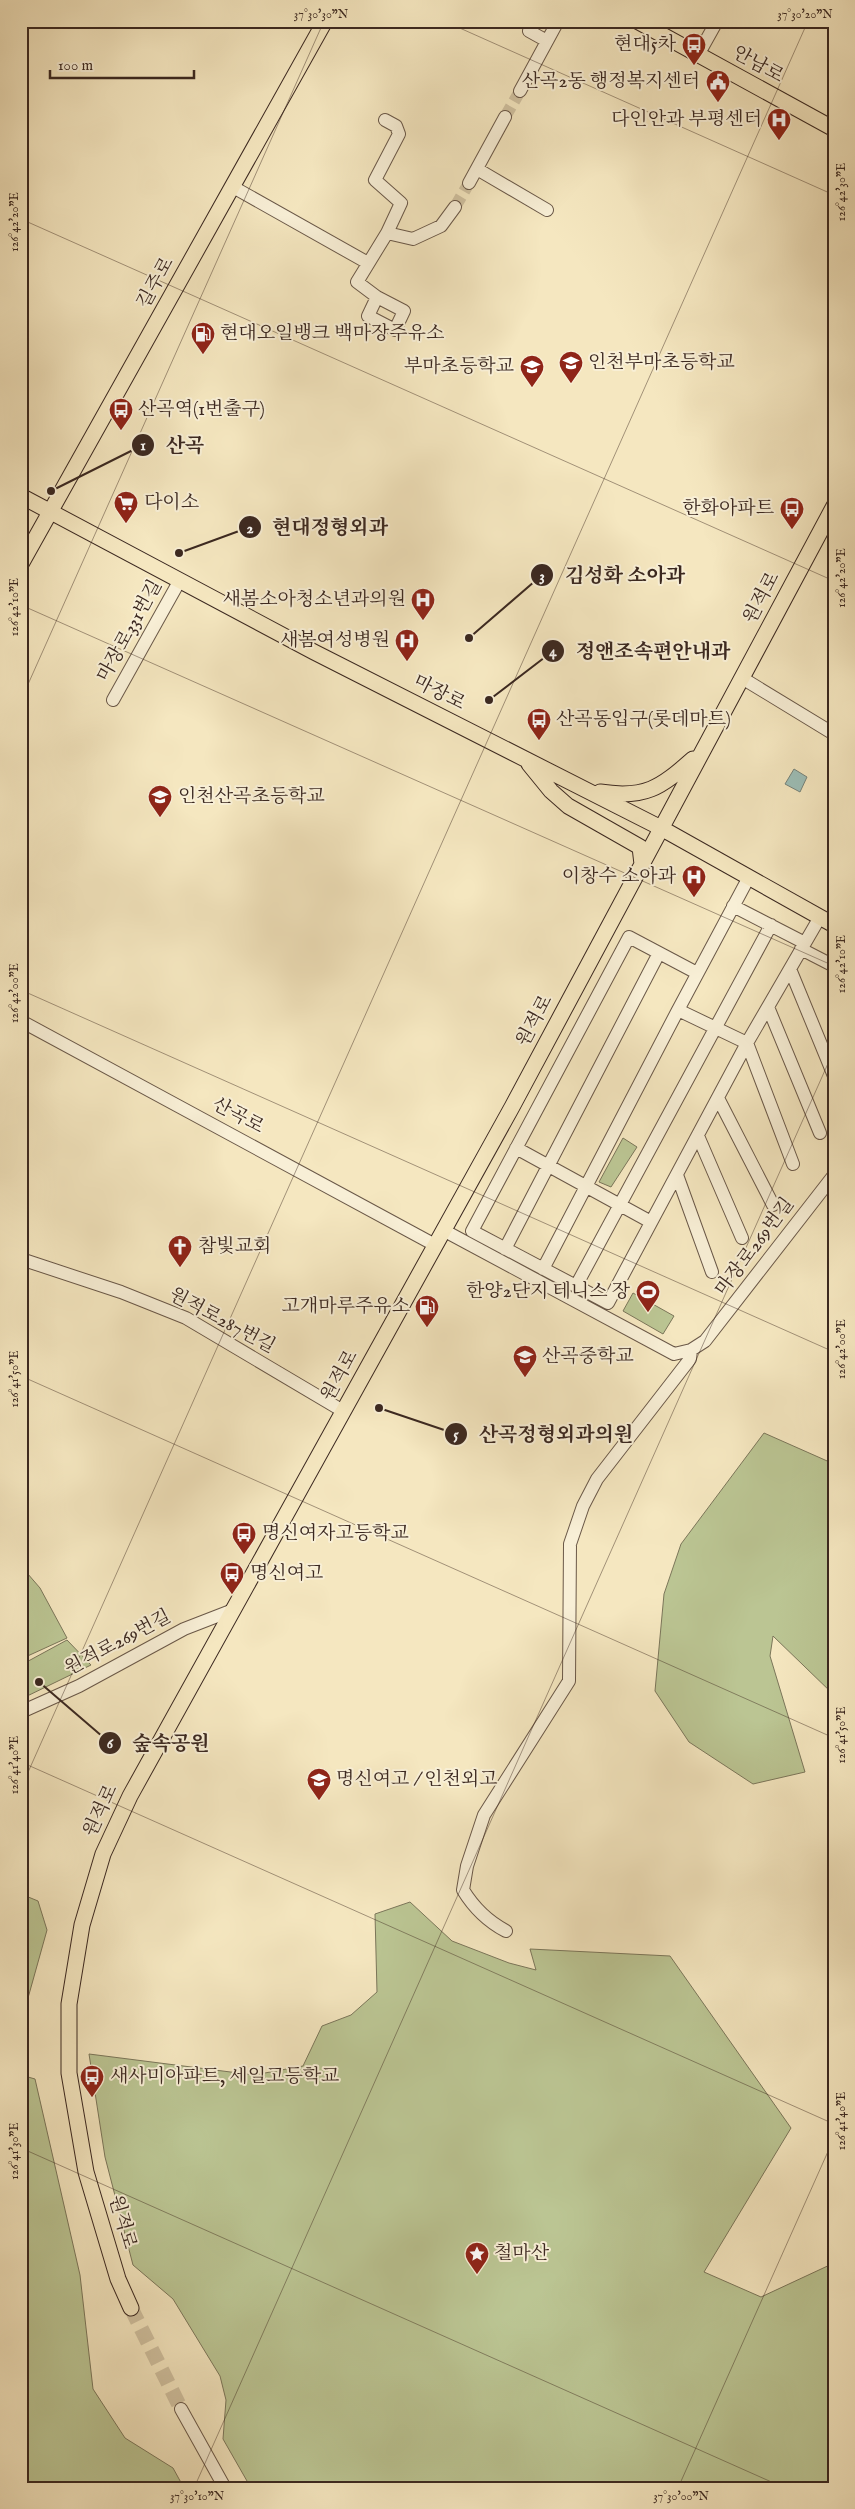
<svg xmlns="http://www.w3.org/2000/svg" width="855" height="2509" font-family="'IM FELL English','Noto Serif KR',serif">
  <rect width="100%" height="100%" fill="#f5e7c0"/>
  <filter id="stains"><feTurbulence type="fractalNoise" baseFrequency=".004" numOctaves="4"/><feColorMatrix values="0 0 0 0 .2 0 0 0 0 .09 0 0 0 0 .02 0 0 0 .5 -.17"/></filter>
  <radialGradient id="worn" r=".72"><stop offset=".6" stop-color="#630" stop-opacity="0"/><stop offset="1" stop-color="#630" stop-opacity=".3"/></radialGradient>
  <!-- green -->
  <path fill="#bbc593" stroke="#7b765a" d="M623 1138 637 1147 611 1187 599 1182Z
    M633 1293 674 1316 663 1334 623 1311Z
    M764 1433 834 1464V1695L773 1636 770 1656 805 1772 753 1784 689 1742 655 1691 664 1594 681 1544Z
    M21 1566 40 1588 67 1638 21 1659Z
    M67 1640 91 1665 21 1699V1665Z
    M21 1894 38 1901 47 1930 28 1998 22 2000Z
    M410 1902 452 1941 509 1963 536 1970 530 1949 670 1956 791 2128 704 2272 761 2297 834 2263V2488H251L223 2439 226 2400 220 2376 173 2299 133 2265 105 2157 89 2054 254 2075 303 2066 322 2026 351 2015 377 1992 375 1914Z
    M21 2075 35 2079 80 2275 93 2389 125 2438 173 2468 184 2488H21Z"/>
  <!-- water -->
  <path fill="#9dbfb8" stroke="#76837b" d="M794 769 807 777 800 792 785 784Z"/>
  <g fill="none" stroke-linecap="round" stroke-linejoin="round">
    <!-- minor-tunnel -->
    <path stroke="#d0c1a0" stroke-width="12" stroke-dasharray="12 6" stroke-linecap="butt" d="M505 117 520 91
      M455 207 469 183"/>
    <!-- major-tunnel -->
    <path stroke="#d0c1a0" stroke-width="15" stroke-dasharray="15 8" stroke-linecap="butt" d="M131 2308 181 2409"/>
    <defs>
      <path id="minor" d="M529 31 547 41
        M698 55 717 21
        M520 91 558 21
        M477 169 547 210
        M469 183 505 117
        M233 187 368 263
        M387 233 413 239 441 226 455 207
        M377 297 368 316 395 330 404 311 377 297 357 282 387 233 401 203 375 180 399 134 396 126 385 120
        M742 678 834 734
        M113 700 180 580
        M749 877 678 1010 747 1043 820 917
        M733 906 805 943
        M801 949 834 966
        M790 969 834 1076
        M697 973 629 937 472 1231 608 1303 747 1043
        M768 1007 820 1133
        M21 1021 435 1245
        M747 1043 793 1164
        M718 1098 773 1205
        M698 1136 742 1238
        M516 1148 651 1222
        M677 1175 712 1272
        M443 1230 674 1354 691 1350 705 1341 834 1175
        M505 1249 659 953
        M21 1259 121 1292 186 1318 343 1411
        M543 1269 678 1010
        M576 1286 771 925
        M21 1712 79 1686 184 1629 233 1610
        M506 1931C487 1921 474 1908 463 1890L467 1866 484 1815 569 1681 570 1544 583 1506 597 1479 690 1359 691 1350
        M181 2409 225 2488"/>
      <path id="major" d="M637 21 834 129
        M21 496 314 652 661 828 834 925
        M21 564 325 21
        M529 764 551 791 568 806 640 847 642 864
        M600 792C645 799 660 788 693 759
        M131 2308 118 2279 86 2172 69 2073V2004L82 1925 103 1854 130 1796 512 1107 834 506"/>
    </defs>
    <!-- minor casing -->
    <use href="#minor" stroke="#6a5848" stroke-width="14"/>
    <!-- major casing -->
    <use href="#major" stroke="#3b2820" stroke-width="17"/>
    <!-- minor -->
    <use href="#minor" stroke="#f8efd6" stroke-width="12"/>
    <!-- major -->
    <use href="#major" stroke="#f5e7c0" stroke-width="15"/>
  </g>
  <!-- ticks -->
  <path fill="none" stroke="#3b2820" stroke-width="1" stroke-opacity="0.45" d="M444 21 834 195M21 219 834 581M21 605 834 966M21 700 324 21M21 990 834 1352M21 1376 834 1738M21 1762 834 2124M21 1788 808 21M21 2148 785 2488M194 2488 834 1050M678 2488 834 2138"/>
  <!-- icons -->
  <defs>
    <symbol id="bus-pin" viewBox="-11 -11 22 30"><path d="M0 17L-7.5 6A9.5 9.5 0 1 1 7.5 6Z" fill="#8f2418" stroke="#f8efd6"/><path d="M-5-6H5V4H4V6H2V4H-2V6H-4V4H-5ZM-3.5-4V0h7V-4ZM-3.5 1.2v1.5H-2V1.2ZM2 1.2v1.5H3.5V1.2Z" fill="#fff"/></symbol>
    <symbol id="civic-pin" viewBox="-11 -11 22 30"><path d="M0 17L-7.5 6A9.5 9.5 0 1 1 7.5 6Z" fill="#8f2418" stroke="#f8efd6"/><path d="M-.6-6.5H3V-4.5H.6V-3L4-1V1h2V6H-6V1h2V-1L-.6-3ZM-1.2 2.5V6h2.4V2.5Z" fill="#fff"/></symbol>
    <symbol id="hospital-pin" viewBox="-11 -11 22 30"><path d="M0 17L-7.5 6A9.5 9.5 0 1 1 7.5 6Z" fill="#8f2418" stroke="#f8efd6"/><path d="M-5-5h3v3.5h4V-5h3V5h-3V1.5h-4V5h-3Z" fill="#fff"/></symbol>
    <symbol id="fuel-pin" viewBox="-11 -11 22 30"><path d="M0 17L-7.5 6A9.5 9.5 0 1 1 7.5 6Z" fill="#8f2418" stroke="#f8efd6"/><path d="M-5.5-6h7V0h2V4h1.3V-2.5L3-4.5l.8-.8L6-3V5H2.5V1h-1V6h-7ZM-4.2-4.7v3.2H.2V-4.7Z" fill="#fff"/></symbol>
    <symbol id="school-pin" viewBox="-11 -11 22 30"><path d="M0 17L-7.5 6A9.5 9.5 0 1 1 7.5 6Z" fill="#8f2418" stroke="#f8efd6"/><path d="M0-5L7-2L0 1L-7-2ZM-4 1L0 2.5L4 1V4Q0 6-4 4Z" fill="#fff"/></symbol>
    <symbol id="supermarket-pin" viewBox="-11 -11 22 30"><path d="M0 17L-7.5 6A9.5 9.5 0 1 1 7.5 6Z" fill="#8f2418" stroke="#f8efd6"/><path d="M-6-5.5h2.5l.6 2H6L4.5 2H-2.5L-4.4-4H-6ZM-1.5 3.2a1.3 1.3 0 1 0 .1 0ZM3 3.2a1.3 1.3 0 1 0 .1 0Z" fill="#fff"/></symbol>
    <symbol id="church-pin" viewBox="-11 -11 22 30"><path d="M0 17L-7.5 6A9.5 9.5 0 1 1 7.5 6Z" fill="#8f2418" stroke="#f8efd6"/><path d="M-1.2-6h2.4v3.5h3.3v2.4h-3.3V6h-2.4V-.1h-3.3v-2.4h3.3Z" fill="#fff"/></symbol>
    <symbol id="stadium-pin" viewBox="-11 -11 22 30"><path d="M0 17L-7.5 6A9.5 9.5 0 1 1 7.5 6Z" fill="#8f2418" stroke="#f8efd6"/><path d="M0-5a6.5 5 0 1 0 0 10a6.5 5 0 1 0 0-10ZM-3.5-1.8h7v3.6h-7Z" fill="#fff"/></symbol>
    <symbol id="sight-pin" viewBox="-11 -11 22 30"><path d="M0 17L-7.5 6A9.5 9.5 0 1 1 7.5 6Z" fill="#8f2418" stroke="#f8efd6"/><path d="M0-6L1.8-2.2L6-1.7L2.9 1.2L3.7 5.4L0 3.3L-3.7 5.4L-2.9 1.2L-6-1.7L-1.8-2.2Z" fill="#fff"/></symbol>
  </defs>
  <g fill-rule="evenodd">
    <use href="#bus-pin" x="680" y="31" width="28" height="38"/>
    <use href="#civic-pin" x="704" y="68" width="28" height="38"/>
    <use href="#hospital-pin" x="765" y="106" width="28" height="38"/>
    <use href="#fuel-pin" x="189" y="320" width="28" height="38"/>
    <use href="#school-pin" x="557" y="349" width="28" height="38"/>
    <use href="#school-pin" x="518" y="353" width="28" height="38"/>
    <use href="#bus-pin" x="107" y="396" width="28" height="38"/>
    <use href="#supermarket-pin" x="112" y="489" width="28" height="38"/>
    <use href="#bus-pin" x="778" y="495" width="28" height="38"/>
    <use href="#hospital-pin" x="409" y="586" width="28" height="38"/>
    <use href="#hospital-pin" x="393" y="627" width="28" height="38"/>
    <use href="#bus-pin" x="525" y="706" width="28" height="38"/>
    <use href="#school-pin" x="146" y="783" width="28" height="38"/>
    <use href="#hospital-pin" x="680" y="863" width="28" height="38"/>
    <use href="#church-pin" x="166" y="1233" width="28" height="38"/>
    <use href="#stadium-pin" x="634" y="1278" width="28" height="38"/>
    <use href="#fuel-pin" x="413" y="1293" width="28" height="38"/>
    <use href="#school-pin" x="511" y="1343" width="28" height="38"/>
    <use href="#bus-pin" x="230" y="1520" width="28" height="38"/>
    <use href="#bus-pin" x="218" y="1560" width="28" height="38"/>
    <use href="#school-pin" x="305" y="1766" width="28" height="38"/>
    <use href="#bus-pin" x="78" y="2063" width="28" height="38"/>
    <use href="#sight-pin" x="463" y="2240" width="28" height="38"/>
  </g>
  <g text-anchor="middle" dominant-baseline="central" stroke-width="4" stroke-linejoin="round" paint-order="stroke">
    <!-- poi labels -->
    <g font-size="19" fill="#3b2820" stroke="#f8efd6" text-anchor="start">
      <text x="676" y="45" text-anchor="end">현대5차</text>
      <text x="700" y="82" text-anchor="end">산곡2동 행정복지센터</text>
      <text x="762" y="120" text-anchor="end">다인안과 부평센터</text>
      <text x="220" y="334">현대오일뱅크 백마장주유소</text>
      <text x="588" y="363">인천부마초등학교</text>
      <text x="514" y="367" text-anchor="end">부마초등학교</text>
      <text x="138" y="410">산곡역(1번출구)</text>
      <text x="144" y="503">다이소</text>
      <text x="774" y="509" text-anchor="end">한화아파트</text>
      <text x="406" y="600" text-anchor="end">새봄소아청소년과의원</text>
      <text x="390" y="641" text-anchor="end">새봄여성병원</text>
      <text x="556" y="720">산곡동입구(롯데마트)</text>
      <text x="178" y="797">인천산곡초등학교</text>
      <text x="676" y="877" text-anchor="end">이창수 소아과</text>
      <text x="198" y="1247">참빛교회</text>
      <text x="630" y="1292" text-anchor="end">한양2단지 테니스 장</text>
      <text x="410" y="1307" text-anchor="end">고개마루주유소</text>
      <text x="542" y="1357">산곡중학교</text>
      <text x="262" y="1534">명신여자고등학교</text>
      <text x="250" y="1574">명신여고</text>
      <text x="336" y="1780">명신여고 / 인천외고</text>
      <text x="110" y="2077">새사미아파트, 세일고등학교</text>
      <text x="494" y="2254">철마산</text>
    </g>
    <!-- street labels -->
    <g font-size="19" fill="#3b2820" stroke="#f8efd6">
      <text transform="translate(758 65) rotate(29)">안남로</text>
      <text transform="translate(156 283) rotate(-61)">길주로</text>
      <text transform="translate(762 598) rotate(-62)">원적로</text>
      <text transform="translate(130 631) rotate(-61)">마장로331번길</text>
      <text transform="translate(439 693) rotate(27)">마장로</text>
      <text transform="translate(535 1021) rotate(-62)">원적로</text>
      <text transform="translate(238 1116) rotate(28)">산곡로</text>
      <text transform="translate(755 1247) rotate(-53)">마장로269번길</text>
      <text transform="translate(222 1321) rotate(28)">원적로287번길</text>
      <text transform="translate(340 1376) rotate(-61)">원적로</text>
      <text transform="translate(118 1643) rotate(-28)">원적로269번길</text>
      <text transform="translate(101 1811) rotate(-65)">원적로</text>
      <text transform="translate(122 2222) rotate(74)">원적로</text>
    </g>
  </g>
  <!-- callouts -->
  <path fill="none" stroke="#3b2820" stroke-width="2" d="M51 491L143 445M179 553L250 527M469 638L542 575M489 700L553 651M379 1408L456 1434M39 1682L110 1743"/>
  <g fill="#3b2820" stroke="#f8efd6" stroke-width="2">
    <circle cx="51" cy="491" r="5"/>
    <circle cx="179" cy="553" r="5"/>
    <circle cx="469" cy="638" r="5"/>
    <circle cx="489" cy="700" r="5"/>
    <circle cx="379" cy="1408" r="5"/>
    <circle cx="39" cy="1682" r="5"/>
    <circle cx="143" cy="445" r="12"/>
    <circle cx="250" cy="527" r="12"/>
    <circle cx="542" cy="575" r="12"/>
    <circle cx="553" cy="651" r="12"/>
    <circle cx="456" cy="1434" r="12"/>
    <circle cx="110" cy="1743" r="12"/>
  </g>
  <g font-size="15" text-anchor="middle" font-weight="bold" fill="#fff">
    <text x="143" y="450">1</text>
    <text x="250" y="533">2</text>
    <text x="542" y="581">3</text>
    <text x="553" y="656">4</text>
    <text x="456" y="1439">5</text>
    <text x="110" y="1748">6</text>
  </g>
  <g font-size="20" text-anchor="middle" font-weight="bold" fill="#3b2820" stroke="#f8efd6" stroke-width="4" stroke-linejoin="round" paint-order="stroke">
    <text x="185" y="452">산곡</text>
    <text x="330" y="534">현대정형외과</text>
    <text x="625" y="582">김성화 소아과</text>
    <text x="653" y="658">정앤조속편안내과</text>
    <text x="556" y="1441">산곡정형외과의원</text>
    <text x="171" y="1750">숲속공원</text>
  </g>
  <!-- margin -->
  <rect width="855" height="2509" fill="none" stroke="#f5e7c0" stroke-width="55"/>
  <!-- scale -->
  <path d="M50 70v8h144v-8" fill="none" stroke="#3b2820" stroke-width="2.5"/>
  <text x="58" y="70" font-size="15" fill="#3b2820" stroke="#f8efd6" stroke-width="4" paint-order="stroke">100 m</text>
  <rect x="28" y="28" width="800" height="2454" fill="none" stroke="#3b2820" stroke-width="2"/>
  <g font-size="12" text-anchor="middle" fill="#3b2820">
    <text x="321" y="18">37°30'30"N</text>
    <text x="805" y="18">37°30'20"N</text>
    <text transform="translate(841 192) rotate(-90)" y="4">126°42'30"E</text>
    <text transform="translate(14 222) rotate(-90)" y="4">126°42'20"E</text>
    <text transform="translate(841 578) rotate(-90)" y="4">126°42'20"E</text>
    <text transform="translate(14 607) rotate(-90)" y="4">126°42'10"E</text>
    <text transform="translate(841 964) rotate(-90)" y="4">126°42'10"E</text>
    <text transform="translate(14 993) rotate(-90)" y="4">126°42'00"E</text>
    <text transform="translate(841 1349) rotate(-90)" y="4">126°42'00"E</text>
    <text transform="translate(14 1379) rotate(-90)" y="4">126°41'50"E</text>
    <text transform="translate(841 1735) rotate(-90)" y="4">126°41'50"E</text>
    <text transform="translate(14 1765) rotate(-90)" y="4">126°41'40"E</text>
    <text transform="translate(841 2121) rotate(-90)" y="4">126°41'40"E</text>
    <text transform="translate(14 2151) rotate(-90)" y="4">126°41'30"E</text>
    <text x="197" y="2500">37°30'10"N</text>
    <text x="681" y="2500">37°30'00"N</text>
  </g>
  <rect width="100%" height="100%" filter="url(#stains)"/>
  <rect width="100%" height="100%" fill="url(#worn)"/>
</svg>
